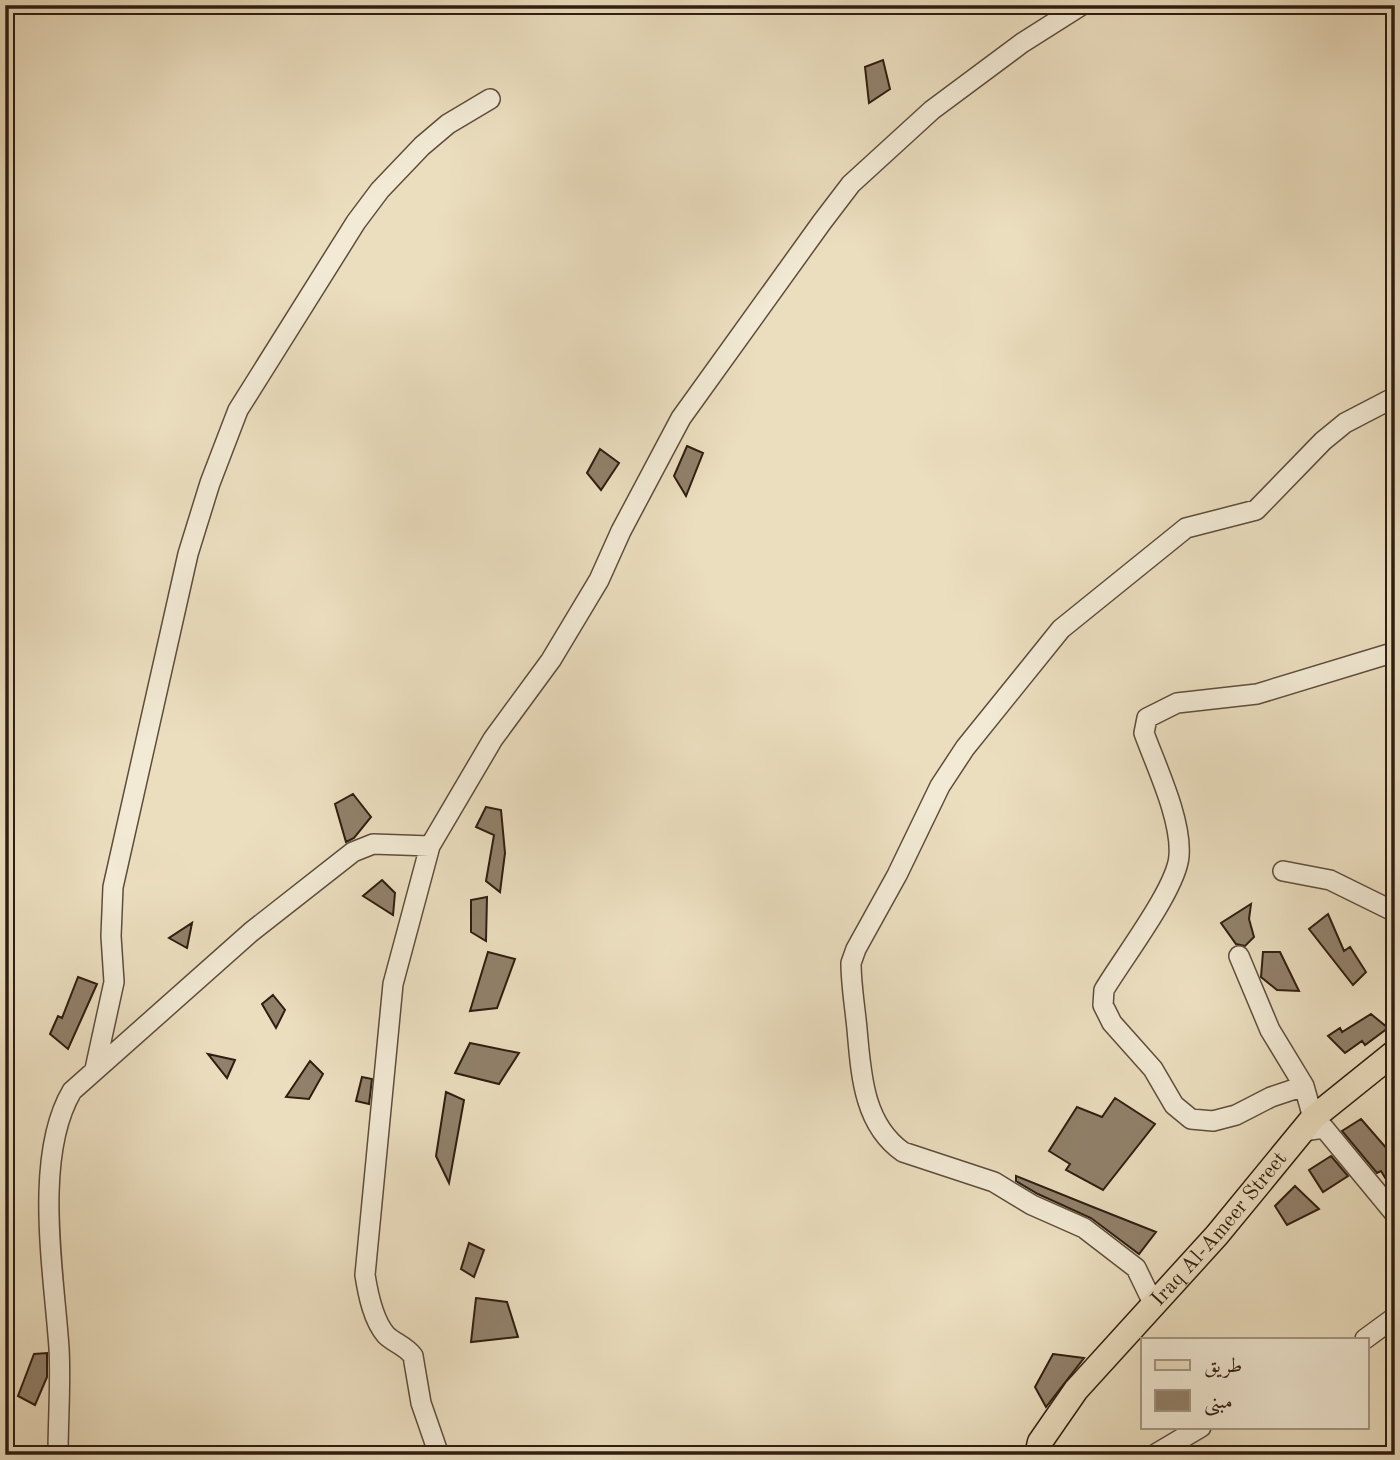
<svg xmlns="http://www.w3.org/2000/svg" width="1400" height="1460" font-family="'Old Standard TT',Amiri,serif">
  <rect width="100%" height="100%" fill="#ebdebf"/>
  <filter id="stains"><feTurbulence type="fractalNoise" baseFrequency=".00286" numOctaves="4"/><feColorMatrix values="0 0 0 0 .2 0 0 0 0 .09 0 0 0 0 .02 0 0 0 .5 -.17"/></filter>
  <radialGradient id="worn" r=".72"><stop offset=".6" stop-color="#630" stop-opacity="0"/><stop offset="1" stop-color="#630" stop-opacity=".3"/></radialGradient>
  <!-- building -->
  <path fill="#91816b" stroke="#2f1d10" stroke-width="2" d="M883 60 890 89 869 103 865 67Z
    M687 446 703 453 686 496 674 476Z
    M600 449 619 463 601 490 587 473Z
    M353 794 371 817 354 838 346 842 335 804Z
    M486 807 501 810 505 853 500 892 486 881 494 835 476 827Z
    M382 880 395 893 393 915 363 896Z
    M487 897 486 941 471 932V900Z
    M1251 904 1249 919 1254 937 1245 946 1236 944 1221 923Z
    M1328 914 1344 951 1350 947 1366 972 1353 985 1309 929Z
    M192 923 187 948 169 938Z
    M488 952 515 959 497 1008 470 1011Z
    M1263 952H1280L1299 991 1277 990 1261 977Z
    M78 977 97 984 68 1049 50 1034 58 1016 62 1018Z
    M273 995 285 1010 276 1028 262 1004Z
    M1371 1014 1388 1028 1365 1045 1362 1041 1345 1053 1328 1036 1340 1028 1342 1032Z
    M470 1043 519 1053 499 1084 455 1073Z
    M208 1054 235 1060 227 1078Z
    M310 1061 323 1074 309 1099 286 1097Z
    M362 1077 372 1079 369 1104 356 1101Z
    M446 1092 464 1100 449 1183 436 1156Z
    M1115 1098 1155 1124 1103 1190 1066 1170 1070 1164 1049 1151 1077 1107 1102 1117Z
    M1361 1119 1395 1158V1194L1381 1171 1377 1173 1342 1131Z
    M1331 1156 1348 1176 1323 1192 1309 1170Z
    M1016 1176 1093 1207 1156 1232 1139 1254 1091 1218 1038 1194 1016 1181Z
    M1295 1186 1319 1209 1287 1225 1275 1206Z
    M469 1243 484 1250 474 1277 461 1269Z
    M476 1298 507 1302 518 1337 471 1342Z
    M47 1353V1377L35 1405 18 1396 34 1354Z
    M1053 1354 1084 1358 1046 1407 1035 1387Z"/>
  <g fill="none" stroke-linecap="round" stroke-linejoin="round">
    <defs>
      <path id="minor" d="M1283 871 1330 880 1395 912
        M1239 956 1270 1030 1304 1086 1313 1118
        M95 1069 114 982 111 936 113 887 188 554 210 483 238 410 356 222 380 190 422 146 448 124 490 99
        M1304 1086 1271 1097 1236 1115 1213 1121 1191 1119 1174 1105 1153 1069 1112 1023 1103 1005 1104 990C1123 958 1177 888 1179 856 1182 820 1156 766 1144 733L1147 718 1177 703 1257 694 1395 652
        M1303 1131 1324 1128 1395 1214
        M1153 1303 1136 1268 1084 1228 1032 1205 994 1182 903 1152C863 1124 861 1073 857 1029 855 1007 851 985 851 963L856 949 897 875 940 786 965 748 1061 629 1186 528 1256 510 1323 441 1345 423 1395 397
        M1365 1339 1395 1317
        M58 1455C58 1419 61 1383 59 1348 54 1273 33 1157 72 1091L251 932 353 852 373 844 430 846
        M439 1455 421 1403 413 1356C406 1346 394 1343 386 1335 373 1320 368 1294 365 1275L393 984 430 846 493 739 551 660 599 580 621 531 681 418 822 222 851 184 932 110 1022 43 1082 5
        M1154 1455 1201 1427"/>
      <g id="major">
        <path id="s1" d="M1037 1455 1040 1442 1076 1390 1217 1235 1313 1118 1395 1052"/>
      </g>
    </defs>
    <!-- minor casing -->
    <use href="#minor" stroke="#5e4d3c" stroke-width="22"/>
    <!-- major casing -->
    <use href="#major" stroke="#2f1d10" stroke-width="27"/>
    <!-- minor -->
    <use href="#minor" stroke="#f2ead5" stroke-width="19"/>
    <!-- major -->
    <use href="#major" stroke="#ebdebf" stroke-width="24"/>
  </g>
  <g text-anchor="middle" dominant-baseline="central" stroke-width="6" stroke-linejoin="round" paint-order="stroke">
    <!-- street labels -->
    <g font-size="21" fill="#2f1d10" stroke="#f2ead5">
      <text stroke="none"><textPath href="#s1" startOffset="292">Iraq Al-Ameer Street</textPath></text>
    </g>
  </g>
  <!-- margin -->
  <rect width="1400" height="1460" fill="none" stroke="#ebdebf" stroke-width="28"/>
  <rect x="7" y="7" width="1386" height="1446" fill="none" stroke="#2f1d10" stroke-width="3.5"/>
  <rect x="14" y="14" width="1372" height="1432" fill="none" stroke="#2f1d10" stroke-width="2"/>
  <!-- legend -->
  <rect x="1141" y="1338" width="228" height="91" fill="#f2ead5" stroke="#a49886" stroke-width="2"/>
  <rect x="1155" y="1360" width="35" height="10" fill="#ebdebf" stroke="#a49886" stroke-width="2"/>
  <text x="1204" y="1372" font-size="21" fill="#2f1d10">طريق</text>
  <rect x="1155" y="1390" width="35" height="21" fill="#91816b" stroke="#a49886" stroke-width="2"/>
  <text x="1204" y="1408" font-size="21" fill="#2f1d10">مبنى</text>
  <rect width="100%" height="100%" filter="url(#stains)"/>
  <rect width="100%" height="100%" fill="url(#worn)"/>
</svg>
